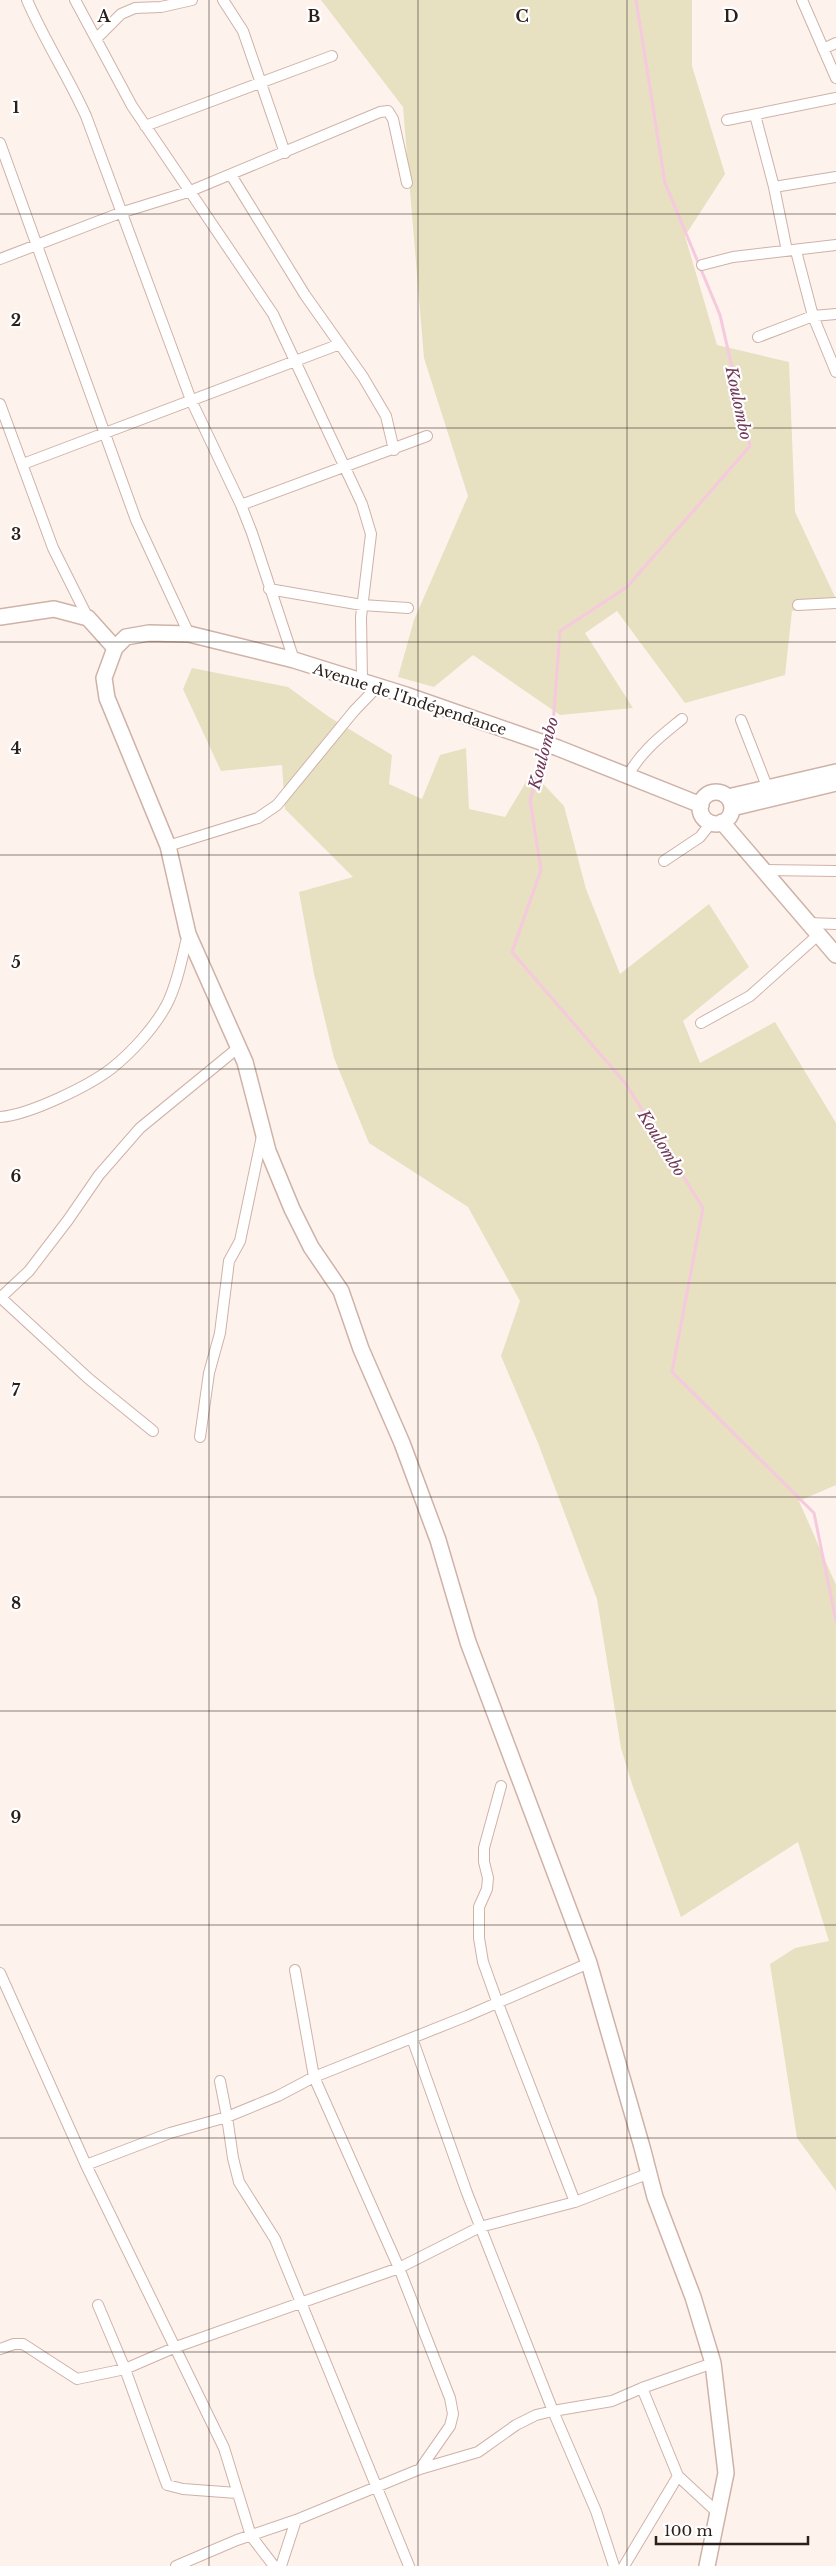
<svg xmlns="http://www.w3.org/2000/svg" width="836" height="2566" font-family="'Libre Baskerville',serif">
  <rect width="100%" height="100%" fill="#fef2ed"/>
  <!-- green -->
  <path fill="#e7e0c1" d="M321 0H692V66L725 174 685 236 717 345 789 362 795 512 836 599V605L792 611 785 675 685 703 617 611 585 633 633 708 560 715 473 655 434 687 398 677 414 620 468 496 424 358 403 107Z
    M192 668 288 687 329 717 392 755 389 784 422 799 440 755 466 748 469 809 505 817 532 772 564 806 586 889 620 974 709 904 749 967 683 1021 700 1063 775 1022 836 1123V1485L799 1501 836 1585V2191L797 2138 770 1964 795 1948 829 1941 798 1842 681 1917 632 1784 621 1748 597 1599 538 1443 501 1356 520 1301 468 1207 369 1143 334 1058 314 974 299 892 353 877 285 809 282 765 221 771 183 689Z"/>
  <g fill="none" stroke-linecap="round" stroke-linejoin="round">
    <!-- stream -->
    <path stroke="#f6c9de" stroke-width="3" d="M548 741 553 725 560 631 627 587 750 446 720 315 665 183 636 0
      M545 750 530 800 541 870 512 952 626 1084 703 1208 672 1372 814 1513 836 1621"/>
    <defs>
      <path id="street" d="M27 0C44 40 68 76 86 116L191 400 241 505 252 533 294 660
        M75 0 132 106 273 314 362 504 371 534 361 617 362 681
        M223 0 243 31 285 153
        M802 0 836 78
        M96 39 121 14 135 8 161 7 192 0
        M823 49 836 43
        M755 115 774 187 787 251
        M727 120 836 98
        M145 126 332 56
        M0 143 136 520 189 634
        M231 175 305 295 363 377 386 416 394 450
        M774 187 836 177
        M796 251 813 316 836 372
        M0 259 120 213 188 192 380 112 388 111 393 119 407 183
        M702 265 733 257 836 245
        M758 337 813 316 836 314
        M0 404 53 548 88 618
        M23 464 340 344
        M241 505 427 436
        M269 589 362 605 408 608
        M798 605 836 603
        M741 720 768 789
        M627 777C641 751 660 737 682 719
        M168 846 258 818 277 805 354 711 378 686
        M664 861 700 837 711 823
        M764 870 836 871
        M808 923 836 924
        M701 1023 750 996 818 935
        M0 1117C29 1115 89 1086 112 1068 132 1052 155 1027 167 1004 178 982 182 957 188 934
        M0 1297 89 1379 153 1431
        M0 1298 29 1271 68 1220 99 1175 140 1128 239 1047
        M200 1437 209 1373 220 1333 229 1261 240 1241 262 1136
        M501 1786 484 1848V1862L488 1878 487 1889 479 1907V1938L483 1962 497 2001 575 2202
        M295 1970 314 2077 399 2268 450 2398 453 2414 450 2426 420 2469
        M0 1973 86 2165 224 2448 251 2536 274 2566
        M220 2081 227 2117 278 2096 314 2077 467 2016 589 1963
        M86 2165 170 2133 227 2117 233 2158 239 2182 275 2239 409 2566
        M98 2305 125 2369 176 2347 399 2268 480 2227 575 2202 647 2174
        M0 2349 14 2344H23L77 2379 125 2369 167 2485 183 2489 237 2493
        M642 2388 678 2476 719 2514
        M176 2566 237 2540 296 2520 420 2469 478 2452 516 2425 536 2415 553 2411 467 2193 412 2038
        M281 2566 296 2520
        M614 2566 596 2511 553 2411 612 2401 642 2388 713 2363
        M624 2566 678 2476"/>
      <path id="secondary" d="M0 617 54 609 88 618 115 648
        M700 808a16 16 0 1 1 32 0a16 16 0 1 1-32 0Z
        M728 797 836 772
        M701 805 558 748 406 695 294 660 189 634 149 633 126 637 115 648 104 678 107 698 168 846 188 934 245 1062 268 1151 292 1209 311 1247 341 1291 361 1349 402 1443 438 1540 468 1642 589 1963 642 2147 655 2197 693 2297 713 2363 726 2473 707 2566
        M732 808 836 783
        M722 822 836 955"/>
    </defs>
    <!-- street casing -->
    <use href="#street" stroke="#cfb2a7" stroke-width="12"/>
    <!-- secondary casing -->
    <use href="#secondary" stroke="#cfb2a7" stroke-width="18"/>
    <!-- street -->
    <use href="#street" stroke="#fff" stroke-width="10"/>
    <!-- secondary -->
    <use href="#secondary" stroke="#fff" stroke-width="15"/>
  </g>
  <!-- grid -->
  <path fill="none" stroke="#2b201b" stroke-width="1" stroke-opacity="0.55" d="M209 0V2566M418 0V2566M627 0V2566M0 214H836M0 428H836M0 642H836M0 855H836M0 1069H836M0 1283H836M0 1497H836M0 1711H836M0 1925H836M0 2138H836M0 2352H836"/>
  <g text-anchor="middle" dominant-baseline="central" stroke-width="4.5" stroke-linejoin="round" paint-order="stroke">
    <!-- street labels -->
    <g font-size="15" fill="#2b201b" stroke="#fff">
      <text transform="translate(410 699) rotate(18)">Avenue de l'Indépendance</text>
    </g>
    <!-- water labels -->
    <g font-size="16" font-style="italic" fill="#713857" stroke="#fff">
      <text transform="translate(739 403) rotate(78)">Koulombo</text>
      <text transform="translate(543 753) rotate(-75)">Koulombo</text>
      <text transform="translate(662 1143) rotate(58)">Koulombo</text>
    </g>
  </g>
  <g font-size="16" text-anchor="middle" font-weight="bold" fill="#2b201b" stroke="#fff" stroke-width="4.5" stroke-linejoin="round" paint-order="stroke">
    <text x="104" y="22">A</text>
    <text x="314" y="22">B</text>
    <text x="522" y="22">C</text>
    <text x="731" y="22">D</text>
    <text x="16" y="113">1</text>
    <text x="16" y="326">2</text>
    <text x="16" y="540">3</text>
    <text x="16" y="754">4</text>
    <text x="16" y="968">5</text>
    <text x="16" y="1182">6</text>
    <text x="16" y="1396">7</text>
    <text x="16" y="1609">8</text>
    <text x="16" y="1823">9</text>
  </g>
  <!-- scale -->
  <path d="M656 2536v8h152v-8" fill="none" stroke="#2b201b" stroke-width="2.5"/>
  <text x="664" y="2536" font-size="15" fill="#2b201b" stroke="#ffffff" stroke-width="4" paint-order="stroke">100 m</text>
</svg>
